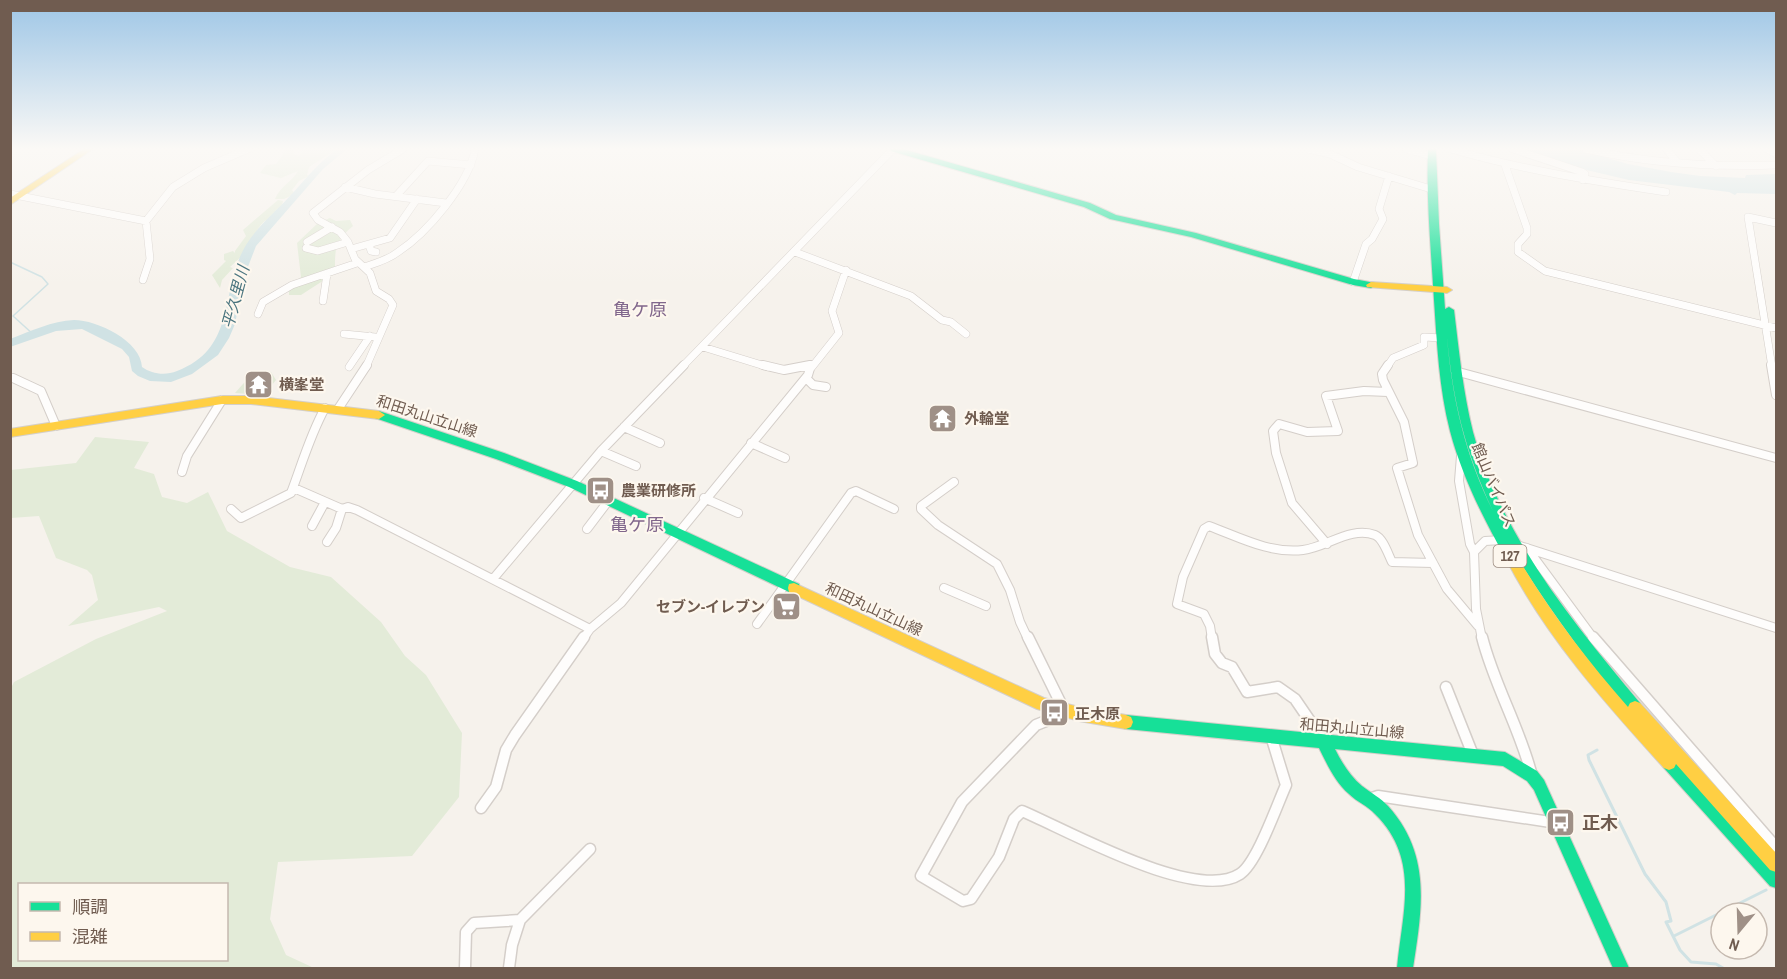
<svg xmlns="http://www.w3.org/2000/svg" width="1787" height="979" font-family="'Archivo Narrow','Noto Sans JP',sans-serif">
  <rect width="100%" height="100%" fill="#f6f2ec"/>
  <!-- green -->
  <path fill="#e3ebd8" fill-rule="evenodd" d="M287 149H293L294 154 299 156 302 150 306 149H337L309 167 307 175 309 176 299 181 292 190 295 194 284 199H275C281 185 291 183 298 171L281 178 260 173 266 165 276 164Z
    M278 200 283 201 281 208 276 210 273 217C257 221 254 240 247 250 242 257 236 261 230 267L233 268 222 280 220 288 212 275 226 261 224 260V254L233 251 235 253V251L246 236 243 230Z
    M330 218 336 221 350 220 353 226C334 242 335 249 335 273L301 295H289V288L301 277 297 243 318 223Z
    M266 371 271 372 276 380 264 395 235 393C244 383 251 373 266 371Z
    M95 437 149 442 134 468 154 474 162 497 187 503 208 492 227 531 290 567 331 577 381 622 405 656 426 675 462 733 459 797 412 856 278 862 270 919 286 955 314 968H11V688L14 682 96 639 167 611 159 607 68 626 98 600 92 575 87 570 56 558 39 516 11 518V470L76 463ZM226 884V960H20V884Z"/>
  <!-- water -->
  <path fill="#d0e2e4" d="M1523 149H1577L1628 164 1671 172 1700 176 1745 178 1746 175 1776 174V194L1737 193 1735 195 1729 192 1629 180 1578 168Z"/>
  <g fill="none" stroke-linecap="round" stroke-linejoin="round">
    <!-- stream-far1 -->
    <path stroke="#d0e2e4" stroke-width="1.5" d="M10 262 42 277 48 284 13 316 34 335"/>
    <!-- stream -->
    <path stroke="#d0e2e4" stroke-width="3" d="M1597 750 1588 755 1589 760 1645 874 1666 902 1671 921 1666 922 1680 950 1691 962 1716 964 1723 968
      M1674 936 1766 890"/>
    <!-- river -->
    <path fill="#d0e2e4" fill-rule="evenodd" d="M337 149H347L323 169 256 246 244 277 235 324 229 338 218 355 192 374 171 382 150 381 138 376 132 371 129 357 122 349 82 329 56 331 10 347V339C31 331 52 321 74 320 97 320 141 341 142 367 152 374 165 376 177 371 238 348 219 290 246 245 257 227 274 213 289 197 305 180 317 164 337 149Z"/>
    <defs>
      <path id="street-far2" d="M1308 149 1330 154 1358 167 1431 189
        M1406 149 1432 156
        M1451 149C1522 170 1593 181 1666 192
        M1513 149 1582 172 1585 174 1583 180
        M1586 149C1649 164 1712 167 1776 165
        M1666 149 1678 163
        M1699 149 1716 166
        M1767 149 1776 154
        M1505 165 1527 228V234L1518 244V252L1545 271 1776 328
        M345 187 375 194 446 203
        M10 194 146 221
        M396 196 428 161 471 165
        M307 242 332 227
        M369 244 371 251 376 252
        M306 248 318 251 348 242
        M351 249 390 238 417 199
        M795 252 911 296 942 320 951 322 966 334
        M364 267C376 263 388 260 398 252 427 233 469 184 475 149
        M143 280 150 259 146 221 173 187 204 168 248 149
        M1353 282 1366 244 1372 239 1383 219 1379 209 1389 176
        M323 301 327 274
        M258 314 263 302 292 285 357 263
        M344 334 375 337
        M703 347 768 367
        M349 367 370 336
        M366 367 393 305 389 299 376 291 370 273 355 259 348 242 340 232 318 220 313 213 368 170 403 149
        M682 367 893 149
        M802 367 811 365
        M812 367 839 333 832 311 846 270
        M1387 367 1393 358 1424 345V337L1441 338
        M1772 367 1748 217 1776 223"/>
      <path id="street-far1" d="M763 365 784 370 810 365
        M1388 365 1382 374 1383 380 1404 422 1413 463 1397 468 1418 535 1447 589 1478 626
        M1771 365 1776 395
        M1455 371 1776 458
        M13 378 41 391 56 426
        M806 378 813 385 826 387
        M338 409 367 365
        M624 427 660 443
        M751 443 785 458
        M601 451 636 466
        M1461 456 1459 481 1470 544 1474 552
        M182 472 187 456 222 400
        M954 482 921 506V509L938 525 997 564 1010 590 1020 622 1028 639
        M294 488 342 509 348 507 357 510 590 629
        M704 498 738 513
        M231 509 241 518 291 493C302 464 310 435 325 408
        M312 526 325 502
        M587 529 609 500
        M327 542 336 528 342 509
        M1327 544 1292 503 1276 453 1273 431 1279 424 1307 432 1338 431 1326 396 1364 391 1388 392
        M1517 545 1776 628
        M1527 548 1594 639
        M493 579 601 451 684 365
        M944 588 986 606
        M757 624 851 493 856 491 894 509
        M583 639 590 629 621 603 808 375 811 365
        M1212 639 1210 626 1204 614 1177 604 1183 577 1204 529 1209 526C1239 537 1270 554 1303 550 1327 547 1351 526 1375 535 1383 538 1388 554 1392 562L1433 563
        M1482 639 1476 609 1474 552 1485 541 1502 540"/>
      <path id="street" d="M1028 637 1064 710 1061 715 1036 725 962 802 921 876 963 901 971 899 999 857 1014 819 1022 811C1067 830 1196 903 1240 874 1257 863 1277 805 1286 785L1271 736
        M1212 637 1215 654 1222 663 1232 667 1247 692 1278 687 1295 699 1323 740
        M1482 637C1494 685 1520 728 1532 776
        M1593 637 1776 847
        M1446 687 1473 755
        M1369 799 1378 796 1557 823
        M481 808 496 787 506 750 515 735 584 637
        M465 968 466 932 474 923 520 920 590 849
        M509 968 512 945 520 920"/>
      <path id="fast" d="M890 149H903L1090 203 1116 215 1196 233 1354 279 1375 283 1376 285 1371 288 1353 285 1191 237 1110 219 1084 207 891 151Z
        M1428 149H1436L1439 224 1445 309 1449 307 1454 310C1459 351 1463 392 1473 432 1501 535 1573 623 1640 703L1642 708 1640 713 1635 715 1630 713C1589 663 1551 612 1517 557L1515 561 1511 562 1507 561C1484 519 1462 477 1450 431 1439 388 1437 344 1434 300 1431 249 1426 199 1428 149ZM1447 337C1453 402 1465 451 1493 511 1465 455 1452 398 1447 337Z
        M379 411 504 453 577 481 799 584 800 588 799 592 794 593 789 592 569 487 496 459 375 418 373 415 375 412Z
        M1126 715 1505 752 1537 771 1544 780 1629 968H1613L1534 790 1527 781 1503 766 1335 749C1342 763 1350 776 1362 786 1371 793 1381 798 1388 806 1432 855 1422 909 1413 968H1397C1402 913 1421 859 1375 814 1368 806 1357 802 1349 794 1335 782 1327 764 1319 748L1126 729 1121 727 1119 722 1121 717Z
        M1669 756 1674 758 1776 869V888L1770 886 1664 768 1662 763 1664 758Z"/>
      <path id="slow" d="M84 149H93L10 205V198Z
        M1371 282 1447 287 1452 290 1447 293 1367 287 1366 285Z
        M222 396H251L379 411 385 415 379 419 251 404H222L10 437V429Z
        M1511 552 1515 553C1548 609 1586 659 1628 707L1630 703 1635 701 1640 703 1776 853V872L1770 870 1676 764 1674 768 1669 770 1664 768C1605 703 1545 636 1505 557L1507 553Z
        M794 583 1044 698 1079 707 1126 715 1131 717 1133 722 1131 727 1126 729 1079 721 1037 709 789 592 788 588 789 584Z"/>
    </defs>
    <!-- street-far2 casing -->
    <use href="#street-far2" stroke="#d4cec9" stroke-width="8"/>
    <!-- street-far1 casing -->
    <use href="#street-far1" stroke="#d4cec9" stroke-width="10"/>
    <!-- street casing -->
    <use href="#street" stroke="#d4cec9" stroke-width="13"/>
    <!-- fast casing -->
    <use href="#fast" stroke="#d4cfc9" stroke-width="2"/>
    <!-- slow casing -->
    <use href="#slow" stroke="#d4cfc9" stroke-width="2"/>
    <!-- street-far2 -->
    <use href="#street-far2" stroke="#fefdfc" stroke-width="7"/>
    <!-- street-far1 -->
    <use href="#street-far1" stroke="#fefdfc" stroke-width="8"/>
    <!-- street -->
    <use href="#street" stroke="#fefdfc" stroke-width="10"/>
    <!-- fast -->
    <use href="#fast" fill="#16e098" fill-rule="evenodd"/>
    <!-- slow -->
    <use href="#slow" fill="#ffcf43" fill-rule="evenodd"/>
  </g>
  <!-- sky -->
  <linearGradient id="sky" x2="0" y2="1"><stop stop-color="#9ec6e6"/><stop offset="0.52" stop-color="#fbf9f6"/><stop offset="1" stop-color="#fbf9f6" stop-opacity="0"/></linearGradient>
  <rect width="1787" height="286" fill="url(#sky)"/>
  <!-- icons -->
  <defs>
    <symbol id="temple-square" viewBox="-11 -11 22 22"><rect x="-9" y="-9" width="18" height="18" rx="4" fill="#9f9087" stroke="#fdf7ee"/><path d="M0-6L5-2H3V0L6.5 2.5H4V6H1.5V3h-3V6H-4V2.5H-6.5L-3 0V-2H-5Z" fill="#fff"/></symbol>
    <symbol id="bus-square" viewBox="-11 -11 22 22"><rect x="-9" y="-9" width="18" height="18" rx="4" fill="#9f9087" stroke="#fdf7ee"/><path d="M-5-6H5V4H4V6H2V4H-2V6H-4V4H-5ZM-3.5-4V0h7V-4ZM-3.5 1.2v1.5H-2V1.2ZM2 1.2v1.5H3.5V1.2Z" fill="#fff"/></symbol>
    <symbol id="supermarket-square" viewBox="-11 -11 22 22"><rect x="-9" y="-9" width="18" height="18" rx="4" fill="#9f9087" stroke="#fdf7ee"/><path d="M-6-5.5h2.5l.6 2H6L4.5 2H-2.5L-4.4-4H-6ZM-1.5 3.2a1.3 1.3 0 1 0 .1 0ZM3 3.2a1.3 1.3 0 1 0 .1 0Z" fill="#fff"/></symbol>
  </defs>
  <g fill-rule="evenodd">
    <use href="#temple-square" x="242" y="368" width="33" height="33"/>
    <use href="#temple-square" x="926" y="402" width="33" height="33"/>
    <use href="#bus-square" x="584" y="474" width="33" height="33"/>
    <use href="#supermarket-square" x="770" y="590" width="33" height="33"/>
    <use href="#bus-square" x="1038" y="696" width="33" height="33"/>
    <use href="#bus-square" x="1544" y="806" width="33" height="33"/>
  </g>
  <g text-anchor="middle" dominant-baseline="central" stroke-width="4.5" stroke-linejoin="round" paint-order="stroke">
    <!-- shield labels -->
    <rect fill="#fdf7ee" stroke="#9a8a7f" stroke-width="1.5" x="1493.5" y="545" width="33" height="22" rx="4.5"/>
    <g font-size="14" font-weight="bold" fill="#705c50">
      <text x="1510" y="556">127</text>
    </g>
    <!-- poi labels -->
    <g font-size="15" font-weight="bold" fill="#705c50" stroke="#fdf7ee" text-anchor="start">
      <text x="279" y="384">横峯堂</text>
      <text x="964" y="418">外輪堂</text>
      <text x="621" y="490">農業研修所</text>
      <text x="765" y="606" text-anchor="end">セブン-イレブン</text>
      <text x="1075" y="713">正木原</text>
    </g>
    <!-- street labels -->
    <g font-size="15" fill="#705c50" stroke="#fdf7ee">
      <text transform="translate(427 416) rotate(18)">和田丸山立山線</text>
      <text transform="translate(1494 485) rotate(67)">館山バイパス</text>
      <text transform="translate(874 609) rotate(25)">和田丸山立山線</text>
      <text transform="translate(1352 728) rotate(5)">和田丸山立山線</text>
    </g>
    <!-- water labels -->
    <g font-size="16" font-style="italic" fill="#4c7680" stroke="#fdf7ee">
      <text transform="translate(235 297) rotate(-75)">平久里川</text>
    </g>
    <!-- quarter labels -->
    <g font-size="18" fill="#81678c" stroke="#fdf7ee">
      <text x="640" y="309">亀ケ原</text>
      <text x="637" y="524">亀ケ原</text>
    </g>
    <!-- near-poi labels -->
    <g font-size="18" font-weight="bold" fill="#705c50" stroke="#fdf7ee" text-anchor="start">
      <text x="1582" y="822">正木</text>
    </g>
  </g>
  <!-- border -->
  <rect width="1787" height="979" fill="none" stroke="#705c50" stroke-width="24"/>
  <!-- legend -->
  <rect x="18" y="883" width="210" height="78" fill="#fdf7ee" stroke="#c5b9af" stroke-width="1.5"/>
  <rect x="30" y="902" width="30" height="9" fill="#16e098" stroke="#c5b9af" stroke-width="1.5"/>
  <text x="72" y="913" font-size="18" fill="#705c50">順調</text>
  <rect x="30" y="932" width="30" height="9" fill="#ffcf43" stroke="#c5b9af" stroke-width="1.5"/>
  <text x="72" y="943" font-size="18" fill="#705c50">混雑</text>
  <!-- north arrow -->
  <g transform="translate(1739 931) rotate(199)"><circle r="28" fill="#fdf7ee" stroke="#c5b9af" stroke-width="1.5"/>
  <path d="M0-4.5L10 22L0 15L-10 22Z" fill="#9f9087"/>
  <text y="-9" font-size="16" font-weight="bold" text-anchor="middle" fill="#705c50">N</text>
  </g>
</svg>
